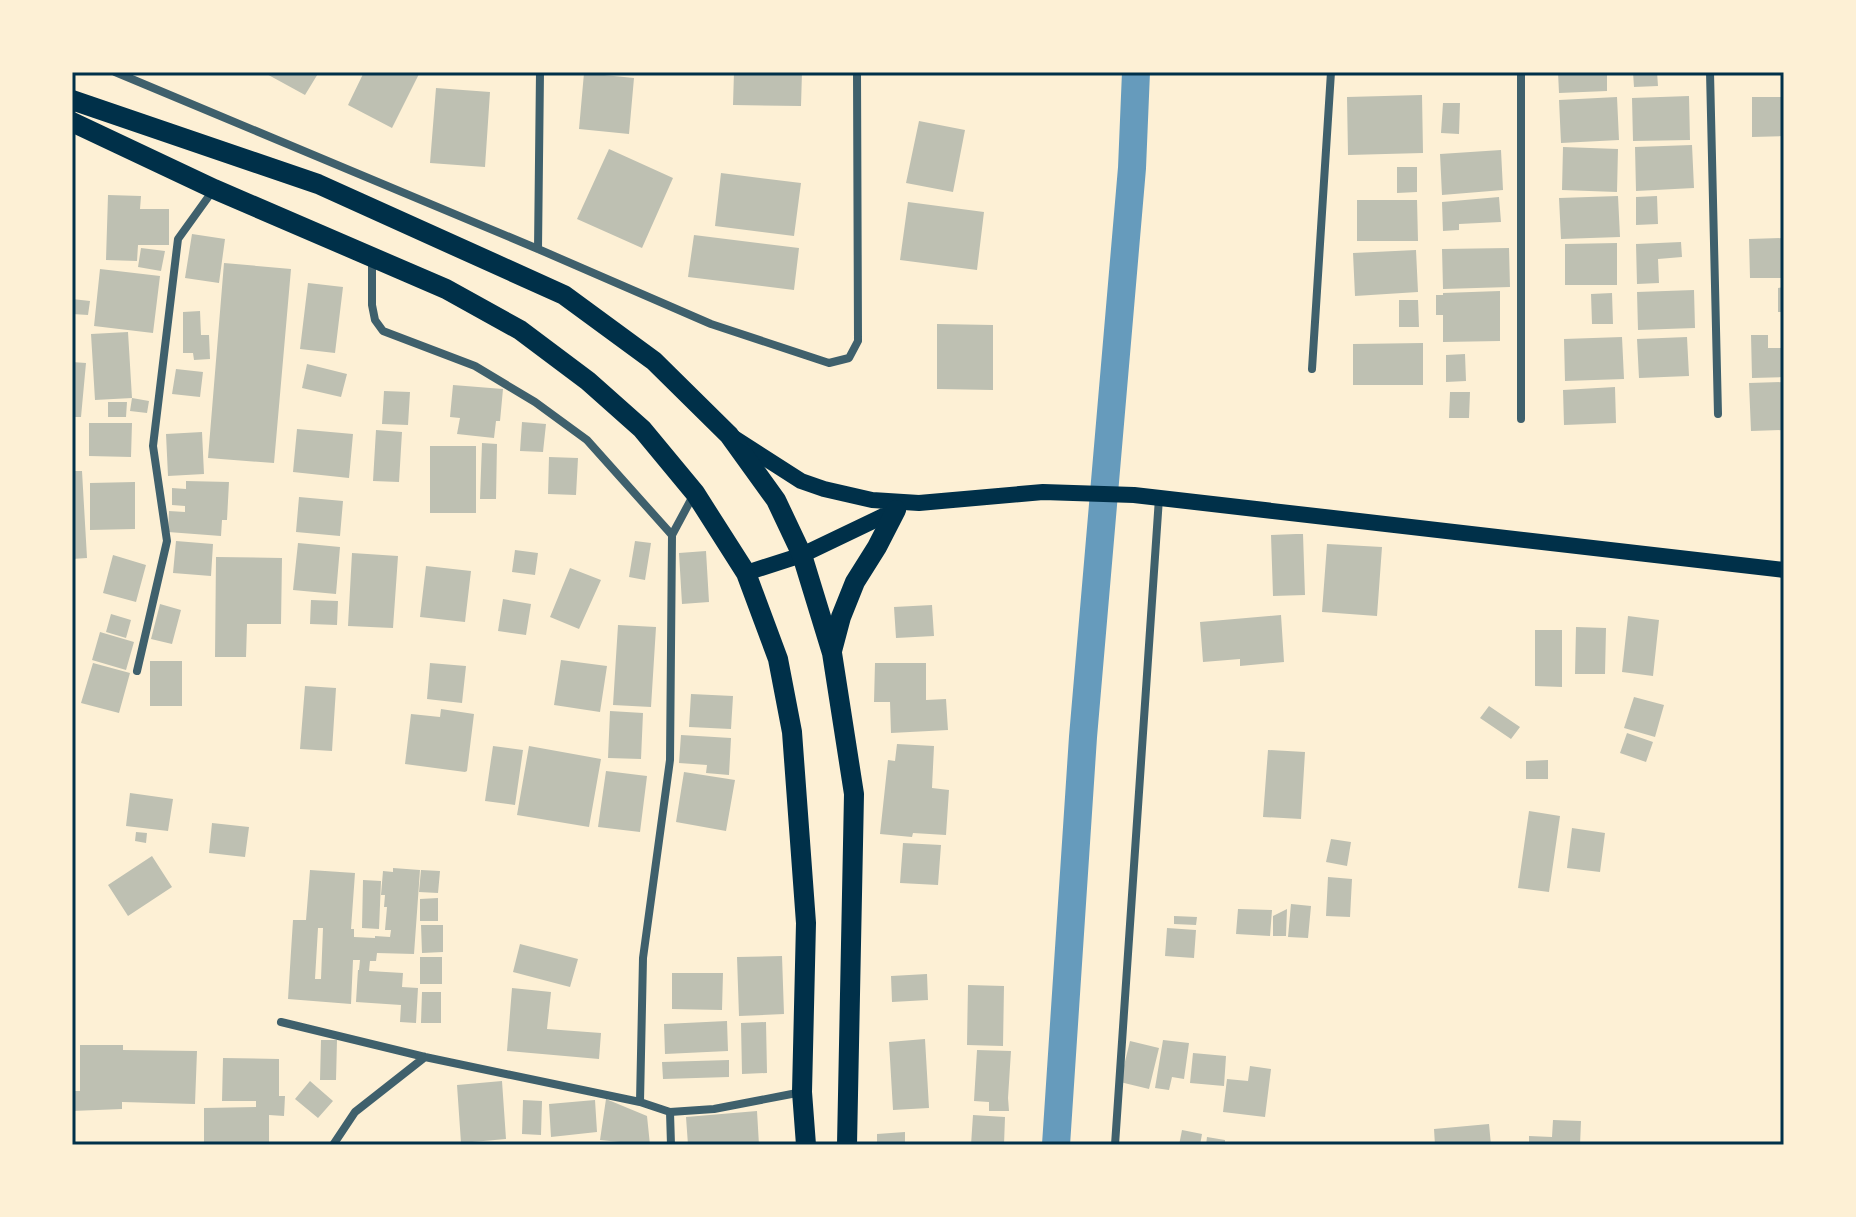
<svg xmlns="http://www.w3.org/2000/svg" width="1856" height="1217" font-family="'Crimson Pro',serif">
  <rect width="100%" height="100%" fill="#fdf0d5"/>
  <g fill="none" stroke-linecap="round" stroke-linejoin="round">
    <!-- canal -->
    <path stroke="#669bbc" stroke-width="28" d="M1056 1145 1083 737 1132 168 1136 72"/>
  </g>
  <!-- building -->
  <path fill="#bec0b2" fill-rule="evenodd" d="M263 72H319L305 95Z
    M364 72H420L392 128 348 105Z
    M734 72H802L801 106 733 105Z
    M1558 72H1607V91L1559 93Z
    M1633 72H1657L1658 86 1634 87Z
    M584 73 634 78 629 134 579 129Z
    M436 88 490 92 485 167 430 163Z
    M1422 95 1423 153 1348 155 1347 97Z
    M1689 96 1690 140 1633 141 1632 98Z
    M1617 97 1619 140 1561 143 1559 100Z
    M1752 97H1784V136L1752 137Z
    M1443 103H1460L1459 134 1441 133Z
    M919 121 965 130 953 192 906 183Z
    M1692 145 1694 188 1636 191 1635 147Z
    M1563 147 1618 149 1617 192 1562 190Z
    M609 149 673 178 642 248 577 219Z
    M1501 150 1503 190 1442 195 1440 154Z
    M1397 167H1417V192L1397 193Z
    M721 173 801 183 794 236 715 226Z
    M108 195 141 196 140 209H169V245H138L137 261 106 260Z
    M1618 196 1620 237 1561 239 1559 198Z
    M1657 196 1658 224 1636 225V197Z
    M1499 197 1501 222 1459 224V230L1443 231 1442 202Z
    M1357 200H1417L1418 241H1357Z
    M908 202 984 212 977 270 900 260Z
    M192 234 225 239 219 283 185 278Z
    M694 235 799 248 794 290 688 277Z
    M1784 238V278H1750L1749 239Z
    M1681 242 1682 257 1658 259 1659 283 1637 284 1636 244Z
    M1617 243V285H1565V244Z
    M141 248 165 251 161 271 138 267Z
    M1509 248 1510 287 1443 289 1442 249Z
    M1416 250 1418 292 1355 296 1353 253Z
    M224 263 291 269 274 463 208 458Z
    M100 269 160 276 153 333 94 326Z
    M308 283 343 287 335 353 300 349Z
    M1784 287V312H1778V288Z
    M1694 290 1695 328 1638 330 1637 292Z
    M1500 291V341L1443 342V315H1436V295H1443V293Z
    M1612 293 1613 324H1592L1591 294Z
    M72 299 90 301 88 315 72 314Z
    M1399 300H1418L1419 327H1399Z
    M200 311 201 335H209L210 359 194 360 193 353H183V312Z
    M937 324 993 325V390L937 389Z
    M128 332 132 398 95 400 91 334Z
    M1751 335H1768V348H1784V377L1752 378Z
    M1622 337 1624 379 1565 381 1564 339Z
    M1687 337 1689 376 1639 378 1637 339Z
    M1423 343V385H1353V344Z
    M1465 354 1466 381 1446 382V355Z
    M72 362 86 363 81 417H72Z
    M307 364 347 374 341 397 302 388Z
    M176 369 203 372 200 397 172 394Z
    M1784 382V430L1751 431 1749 383Z
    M453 385 503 389 500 421H496L494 438 457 434 460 418 450 417Z
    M1615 387 1616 423 1564 425 1563 390Z
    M384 391 410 392 408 425 382 424Z
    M1450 392H1470L1469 418H1449Z
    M132 398 149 401 147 413 130 411Z
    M108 402H127L126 417H108Z
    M522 422 546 424 543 452 520 451Z
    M89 423H132L131 457 89 456Z
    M297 429 353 434 349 478 293 472Z
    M376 430 402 432 399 482 373 481Z
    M202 432 204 474 168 476 166 434Z
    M482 443 497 444 496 499H480Z
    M430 446H476V513H430Z
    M549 457 578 458 576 495 548 494Z
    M72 471H82L87 558 72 559Z
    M186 481 229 482 227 520H222L221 536 168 532 169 511 185 512V506L172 505V488L186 489Z
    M135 482V529L90 530V483Z
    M299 497 343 501 340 536 296 532Z
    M1296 534H1303L1305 595 1273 596 1271 535Z
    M176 541 213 544 211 576 173 573Z
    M635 541 651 543 645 580 629 577Z
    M298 543 340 547 336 594 293 590Z
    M1327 544 1382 547 1377 616 1322 612Z
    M515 550 538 553 535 575 512 572Z
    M706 551 709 602 682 604 679 553Z
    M352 553 398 556 393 628 348 626Z
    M113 555 146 565 136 602 103 593Z
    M216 557 282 558 281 624H247L246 657H215Z
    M426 566 471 571 465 622 420 617Z
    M570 568 601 580 579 629 550 617Z
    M503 599 531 604 526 635 498 631Z
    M311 600 338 601 337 625 310 624Z
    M160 604 181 610 172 644 151 639Z
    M932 605 934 636 896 638 894 607Z
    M111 614 131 620 126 638 106 632Z
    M1281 615 1284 662 1240 666V659L1203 662 1200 622Z
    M1628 616 1659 620 1653 676 1622 672Z
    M618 625 656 627 651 707 613 705Z
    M1576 627 1606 628 1605 674H1575Z
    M1535 630H1562V687L1535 686Z
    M100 632 134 642 126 670 92 660Z
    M561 660 607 666 600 712 554 705Z
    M150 661H182V706H150Z
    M93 663 130 673 119 713 81 703Z
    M430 663 466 666 462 703 427 699Z
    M875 663H926V700L946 699 948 730 891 733 890 702H874Z
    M305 686 336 688 332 751 300 749Z
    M691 694 733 696 731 729 689 727Z
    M1634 697 1664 705 1655 737 1624 728Z
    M1489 706 1520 727 1511 739 1480 718Z
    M441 709 474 714 467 771 465 772 405 764 411 714 440 717Z
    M610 711 643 713 641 759 608 758Z
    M1627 733 1653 742 1646 762 1620 753Z
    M681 735 731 738 729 775 706 773 707 765 679 763Z
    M897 744 934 746 932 788 949 790 946 835 913 833 912 837 880 834 888 760 895 761Z
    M493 746 523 750 515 805 485 801Z
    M529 746 601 759 589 827 517 815Z
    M1268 750 1305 752 1301 819 1263 817Z
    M1548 760V779H1526V761Z
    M606 771 647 776 640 832 598 827Z
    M684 772 735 780 726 831 676 822Z
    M130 793 173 799 168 831 126 826Z
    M1529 811 1560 816 1549 892 1518 888Z
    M212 823 249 827 245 857 209 853Z
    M1572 828 1605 833 1600 872 1567 868Z
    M136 832 147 833 146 843 135 841Z
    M1331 839 1351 842 1347 866 1326 862Z
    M903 843 941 845 938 885 900 883Z
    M152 856 172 887 128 916 108 885Z
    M393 868 420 870 414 954 377 953 376 961H370L369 971 403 973 402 987 418 988 416 1023 400 1022 401 1005 356 1002 358 970H359L360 960H353L351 1004 288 999 293 920H306L310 870 355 873 351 929H354V937L375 938V936L390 937 391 930H385L387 907H384L385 895H381L383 871 393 872ZM318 928H323L321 979H315Z
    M421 870 440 871 438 893 419 892Z
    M1328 877 1352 879 1350 917 1326 916Z
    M363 880 381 881 379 929 362 928Z
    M438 898V921H420V899Z
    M1291 904 1311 906 1308 938 1288 937Z
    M1238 909 1272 910 1270 936 1236 934Z
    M1287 909 1286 936H1273V916Z
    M1174 916 1197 917 1196 925 1174 924Z
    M421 925H443V952L422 953Z
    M1167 928 1196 930 1194 958 1165 956Z
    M520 944 578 959 570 987 513 972Z
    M782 956 784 1014 739 1016 737 957Z
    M420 957H442V984H420Z
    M672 973H723L722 1010 672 1009Z
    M927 974 928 1000 892 1002 891 976Z
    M968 985 1004 986 1003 1046 967 1045Z
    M512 988 551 992 547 1029 601 1033 599 1059 507 1051Z
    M422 992H441V1023H421Z
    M727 1021 728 1051 665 1054 664 1024Z
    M766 1022 767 1073 742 1074 741 1023Z
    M925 1039 929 1108 893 1110 889 1042Z
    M321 1040H337L336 1080H320Z
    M1163 1040 1189 1043 1184 1079 1172 1077 1169 1090 1155 1088Z
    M1130 1041 1159 1048 1149 1089 1120 1082Z
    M80 1045H123V1050L197 1051 195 1104 122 1102V1109L72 1111V1091H80Z
    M977 1050 1011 1051 1008 1098 1009 1111H989V1102L974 1101Z
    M1193 1053 1226 1056 1224 1086 1190 1083Z
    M223 1058 279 1059V1096H285L284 1116 269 1115V1145H204V1108L256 1107V1101H222Z
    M729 1060V1077L663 1079 662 1062Z
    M1250 1066 1271 1069 1265 1117 1223 1112 1227 1079 1248 1081Z
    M310 1081 333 1101 318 1118 295 1099Z
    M502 1081 506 1139 461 1143 457 1085Z
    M606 1099 647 1116 650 1145 600 1140Z
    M523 1100 542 1101 541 1135 522 1134Z
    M595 1100 597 1132 551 1137 549 1104Z
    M757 1111 759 1145H688L686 1117Z
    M973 1115 1005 1117 1004 1145H971Z
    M1553 1120 1581 1121 1580 1145H1529V1136L1552 1137Z
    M1489 1124 1491 1145H1435L1434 1129Z
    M1182 1130 1202 1134 1200 1145H1179Z
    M905 1132V1145H877V1134Z
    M1207 1137 1225 1140V1145H1206Z"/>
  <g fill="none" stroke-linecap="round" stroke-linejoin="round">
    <!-- minor -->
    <path stroke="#3f606c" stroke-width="8" d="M115 72 538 249 711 324 829 363 849 358 858 341 857 72
      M1521 72V419
      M1710 72 1718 414
      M538 249 540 72
      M372 259V305L375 320 383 331 475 366 535 402 587 440 672 535
      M1312 369 1331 72
      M137 671 167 541 153 446 178 239 214 189
      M281 1022 425 1057 640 1102 670 1112 714 1109 802 1092
      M640 1102 643 958 670 760 672 535 694 494
      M670 1112 671 1145
      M333 1145 355 1112 425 1057
      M1115 1145 1159 498"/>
    <!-- secondary -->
    <path stroke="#003049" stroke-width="16" d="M734 438 801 481 824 489 872 500 919 503 1043 492 1134 495 1784 570
      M746 573 802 555 898 509"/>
    <!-- primary -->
    <path stroke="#003049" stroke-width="20" d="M72 100 318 184 564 295 654 361 729 435 776 500 802 555 832 653 854 794 847 1145
      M72 122 214 189 446 289 520 330 588 381 642 429 695 493 746 573 778 659 792 732 806 923 802 1092 806 1145
      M832 651 841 617 855 582 877 547 896 510"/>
  </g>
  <!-- border -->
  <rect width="1856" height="1217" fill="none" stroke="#fdf0d5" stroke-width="148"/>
  <rect x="74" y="74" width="1708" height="1069" fill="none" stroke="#003049" stroke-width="3"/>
</svg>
